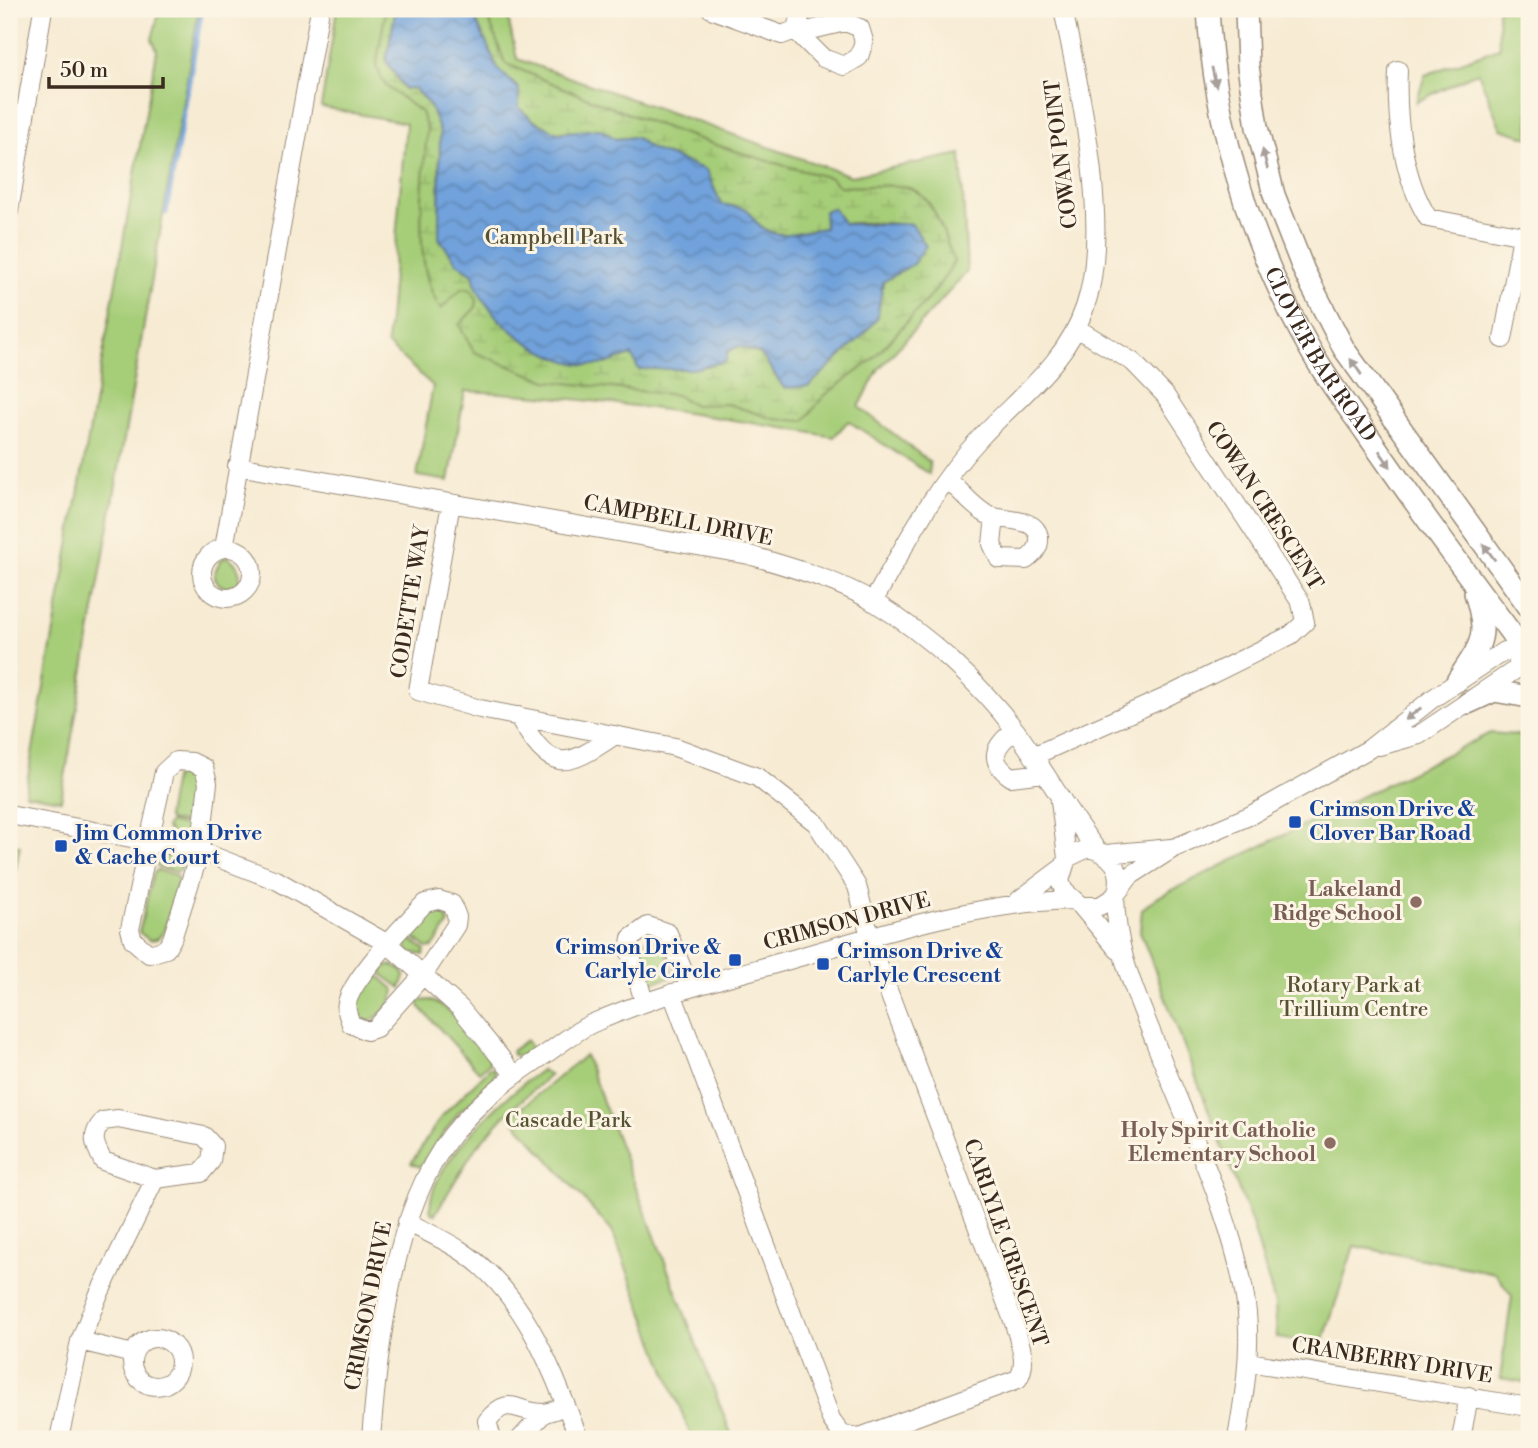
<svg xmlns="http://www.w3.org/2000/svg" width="1538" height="1448" font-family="'Libre Bodoni',serif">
  <defs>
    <pattern id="wetland-marsh" width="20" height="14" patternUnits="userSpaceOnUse" patternTransform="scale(1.75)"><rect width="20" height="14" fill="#a6cd78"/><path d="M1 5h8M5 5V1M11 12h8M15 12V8" fill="none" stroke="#90b067"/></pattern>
    <pattern id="water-waves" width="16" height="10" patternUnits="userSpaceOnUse" patternTransform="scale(1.75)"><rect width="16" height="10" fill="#71a2db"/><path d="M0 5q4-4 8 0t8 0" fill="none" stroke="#5e84b1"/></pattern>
  </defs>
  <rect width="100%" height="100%" fill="#fcf5e5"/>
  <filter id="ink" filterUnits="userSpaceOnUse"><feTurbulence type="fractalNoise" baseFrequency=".0143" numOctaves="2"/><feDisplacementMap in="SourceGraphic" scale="14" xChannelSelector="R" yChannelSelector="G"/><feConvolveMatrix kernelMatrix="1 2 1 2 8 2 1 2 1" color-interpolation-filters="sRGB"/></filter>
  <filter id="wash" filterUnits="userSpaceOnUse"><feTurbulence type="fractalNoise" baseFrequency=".00686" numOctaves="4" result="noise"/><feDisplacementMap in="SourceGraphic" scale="28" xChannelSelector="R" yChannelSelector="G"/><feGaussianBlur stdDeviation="1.57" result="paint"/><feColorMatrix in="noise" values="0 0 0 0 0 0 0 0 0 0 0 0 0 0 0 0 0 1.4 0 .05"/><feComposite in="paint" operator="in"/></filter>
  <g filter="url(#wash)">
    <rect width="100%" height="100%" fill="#f7ebd3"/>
    <!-- green -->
    <path fill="#a6cd78" stroke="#707c4b" stroke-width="2" d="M160 9H199L61 800 25 794 157 50 152 39Z
      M337 9H506L517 59 851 176 961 154 967 272 878 370 859 407 930 462 929 474 848 421 834 437C711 415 589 397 465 391L449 481 417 476 433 386 387 344 406 123 321 107Z
      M1498 9H1529V138L1501 129 1478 72 1416 102 1425 75 1499 48Z
      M225 556C237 561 243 573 238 584L227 588C208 582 214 568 225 556Z
      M1490 733 1517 735 1529 740V1383L1500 1378 1512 1296 1495 1273 1354 1246 1322 1345 1277 1338 1275 1304 1253 1227 1140 931 1142 909 1156 898Z
      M181 772H189L199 782 193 821 188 824 169 820 167 816 174 778Z
      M169 822 188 827 189 831 182 836 172 834 166 828Z
      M9 845 20 846 9 903Z
      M170 854 180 862 181 869 177 872 158 867 155 863 161 856Z
      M157 870 176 875 178 880 164 932 157 939 149 940 139 932 153 874Z
      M432 909 443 911 449 923 433 947 427 948 412 936 411 931Z
      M651 938C668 941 670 962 673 977L648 983 639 953 644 940Z
      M410 939 425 950 424 955 409 952 405 943Z
      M392 965 402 970 405 976 401 988 382 974 384 967Z
      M380 977 395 990C394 1002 378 1019 367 1022L356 1017 355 1003 375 978Z
      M431 1000C454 1008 474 1040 490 1059L489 1064 479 1072 419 1006V1001Z
      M526 1040 533 1051 532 1055H513L512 1051Z
      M585 1055 733 1439H692L612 1231 511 1117Z
      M490 1068 495 1069 493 1085 459 1112 420 1167 411 1163 441 1117Z
      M541 1070 550 1075 504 1116 476 1147 435 1214 431 1213C422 1170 509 1093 541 1070Z"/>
    <!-- wetland -->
    <path fill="url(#wetland-marsh)" stroke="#707c4b" stroke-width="2" d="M386 9H396L386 61 404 89H415L430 106 440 132 439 238 457 263 473 274 498 319 596 365 632 355 728 351 739 346 761 354 784 388 877 319 883 282 913 264 912 224C890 224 864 220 842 224 804 230 771 250 746 209L721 204 706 170 651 149 635 137 616 139 600 129 557 133 533 120 519 108V89L498 69 471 9H485L505 63C611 110 718 150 831 178L839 186C860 188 879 184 900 186 935 189 943 235 954 262L936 290 872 360 824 396 804 421 774 419 728 404 695 405 676 395 547 381 474 352 459 325 476 307 477 299 470 289 462 288 441 309C410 266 424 180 427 129L421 112 386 86 376 67Z"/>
    <!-- water -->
    <path fill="url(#water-waves)" stroke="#56667c" stroke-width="2" d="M396 9H471L498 69 519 89V108L533 120 557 133 600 129 616 139 635 137 651 149 706 170 721 204 747 209C769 247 790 232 825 228L824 211 833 208 844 224H912L926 246 913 264 883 282 877 319 862 336 809 386 784 388 761 354 739 346 728 351 726 361 694 369H638L632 355C620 358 607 365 595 365 551 367 480 319 473 274L457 263 439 238 440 132 430 106 415 89H405L386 61Z"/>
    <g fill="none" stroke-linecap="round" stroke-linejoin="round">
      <!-- stream -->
      <path stroke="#71a2db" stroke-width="4.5" d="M166 213 202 9"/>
    </g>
  </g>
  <g filter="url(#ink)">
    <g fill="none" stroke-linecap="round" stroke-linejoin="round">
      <defs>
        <path id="minor" d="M711 9 782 35 795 30 803 9
          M845 22 860 28 864 41 859 57 844 66 823 58 795 30H811Z
          M1398 70C1396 118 1402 176 1428 218L1529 237
          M9 211 43 9
          M1503 339 1522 236
          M237 466 749 555C790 567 837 580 874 602 928 635 978 681 1016 731 1045 770 1067 812 1097 850
          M948 480C960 490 972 506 986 514 1002 523 1035 515 1039 537 1040 548 1034 554 1026 560L999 559 992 544 995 517
          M451 503 418 691 480 709 675 747 757 777 816 823 857 886 875 956 1014 1323C1019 1342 1029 1362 1018 1379L860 1437 842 1435 831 1419 672 993
          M202 573a25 25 0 1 1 50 0a25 25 0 1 1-50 0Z
          M224 548 320 9
          M873 602C905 545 935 486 980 438 1019 396 1066 364 1085 307 1112 229 1080 90 1063 9
          M518 716C551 773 564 770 615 735
          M1015 730C994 746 987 760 1011 777L1044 773
          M1379 746 1419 735 1518 668V654
          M1033 756 1162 699 1291 635 1305 622 1301 603 1165 395 1133 362 1076 328
          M176 761 192 762 204 768 208 783 200 851 172 939 166 949 149 954 133 940 130 929 164 772Z
          M1060 801 1067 858
          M9 815 200 851 278 881 388 944 460 1008 514 1074
          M1106 854 1171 848
          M1117 892C1124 869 1111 853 1088 848L1067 858 1060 881 1064 891 1081 906H1100L1114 897 1130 876 1174 848 1249 816 1369 749 1432 699 1504 651 1518 654
          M1115 895C1116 955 1136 992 1157 1047 1188 1128 1238 1226 1247 1313 1251 1355 1244 1397 1237 1439
          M439 900 452 904 457 917 456 925 424 974 376 1028 367 1031 351 1024C349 1017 345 1010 347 1003 352 978 406 923 425 903Z
          M1019 900 1062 868
          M1081 906 1118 950
          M644 1002 629 949 631 938 648 926 668 933 690 988
          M118 1119 204 1136 213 1146 211 1161 201 1173 155 1179 103 1161C94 1144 90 1136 103 1121Z
          M407 1222C425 1231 443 1239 460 1250 525 1292 552 1370 579 1439
          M132 1362a24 24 0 1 1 48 0a24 24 0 1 1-48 0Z
          M80 1341 133 1354
          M1248 1362 1529 1407
          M59 1439 80 1341 98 1296 155 1179
          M371 1439C378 1347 393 1211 451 1136 477 1103 508 1079 543 1056 558 1046 574 1032 591 1024 653 996 718 980 782 962 876 935 974 903 1071 900
          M492 1439 487 1421C510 1393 515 1413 544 1413 551 1412 559 1408 566 1406
          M520 1439 544 1413
          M1461 1439 1469 1396"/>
        <g id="major">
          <path id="s1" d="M1208 9C1214 127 1252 248 1311 351 1327 380 1348 407 1367 434 1419 510 1474 584 1529 657"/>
          <path d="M1246 9 1248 66 1257 127 1274 195 1304 271 1344 349 1529 607"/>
          <path d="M1457 681C1482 643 1489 638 1475 593"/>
          <path d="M1468 703 1494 691 1529 697"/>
        </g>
      </defs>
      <!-- minor casing -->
      <use href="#minor" stroke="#998a78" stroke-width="20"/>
      <!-- major casing -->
      <use href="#major" stroke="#998a78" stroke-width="24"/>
      <!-- minor -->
      <use href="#minor" stroke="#fff" stroke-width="18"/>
      <!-- major -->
      <use href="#major" stroke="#fff" stroke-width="21"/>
    </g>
    <!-- one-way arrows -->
    <defs><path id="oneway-solid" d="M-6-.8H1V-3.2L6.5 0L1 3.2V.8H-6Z" transform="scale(1.75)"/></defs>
    <g fill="#a79f9a">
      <use href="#oneway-solid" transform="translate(1214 77) rotate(78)"/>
      <use href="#oneway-solid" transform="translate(1265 159) rotate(-104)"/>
      <use href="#oneway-solid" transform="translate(1356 367) rotate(-125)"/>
      <use href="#oneway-solid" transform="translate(1385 459) rotate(55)"/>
      <use href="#oneway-solid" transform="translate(1489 552) rotate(-126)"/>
      <use href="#oneway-solid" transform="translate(1413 714) rotate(142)"/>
    </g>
  </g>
  <!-- markers -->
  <g fill="#1a4fb4" stroke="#fcf5e5" stroke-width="2.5">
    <rect x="1288" y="815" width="14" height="14" rx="3.5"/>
    <rect x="54" y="839" width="14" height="14" rx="3.5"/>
    <rect x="728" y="953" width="14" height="14" rx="3.5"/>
    <rect x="816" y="957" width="14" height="14" rx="3.5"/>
  </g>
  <g fill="#8d6e63" stroke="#fcf5e5" stroke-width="2.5">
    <circle cx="1416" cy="902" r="7"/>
    <circle cx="1330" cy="1143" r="7"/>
  </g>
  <g text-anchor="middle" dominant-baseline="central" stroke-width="6" stroke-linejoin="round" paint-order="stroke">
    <!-- street labels -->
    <g font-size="21" fill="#3b2a1e" stroke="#fcf5e5">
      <text transform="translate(1062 154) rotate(-97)">COWAN POINT</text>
      <text stroke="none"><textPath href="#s1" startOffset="368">CLOVER BAR ROAD</textPath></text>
      <text transform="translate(1264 506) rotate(57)">COWAN CRESCENT</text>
      <text transform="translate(678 521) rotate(11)">CAMPBELL DRIVE</text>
      <text transform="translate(411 602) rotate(-81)">CODETTE WAY</text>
      <text transform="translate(847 922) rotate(-15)">CRIMSON DRIVE</text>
      <text transform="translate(1005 1243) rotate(71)">CARLYLE CRESCENT</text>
      <text transform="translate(369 1306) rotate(-79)">CRIMSON DRIVE</text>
      <text transform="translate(1392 1361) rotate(9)">CRANBERRY DRIVE</text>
    </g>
    <!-- park labels -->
    <g font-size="21" fill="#565334" stroke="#fcf5e5">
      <text x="554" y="238">Campbell Park</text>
      <text x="1354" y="986">Rotary Park at<tspan x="1354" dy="24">Trillium Centre</tspan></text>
      <text x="568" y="1121">Cascade Park</text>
    </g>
    <!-- transit labels -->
    <g font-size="21" font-weight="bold" fill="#164399" stroke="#fcf5e5" text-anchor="start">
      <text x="1309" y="810">Crimson Drive &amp;<tspan x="1309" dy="24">Clover Bar Road</tspan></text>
      <text x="75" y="834">Jim Common Drive<tspan x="75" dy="24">&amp; Cache Court</tspan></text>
      <text x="721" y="948" text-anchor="end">Crimson Drive &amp;<tspan x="721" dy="24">Carlyle Circle</tspan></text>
      <text x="837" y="952">Crimson Drive &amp;<tspan x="837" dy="24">Carlyle Crescent</tspan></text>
    </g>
    <!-- education labels -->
    <g font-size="21" font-weight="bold" fill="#785e54" stroke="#fcf5e5" text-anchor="end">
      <text x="1402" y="890">Lakeland<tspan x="1402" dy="24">Ridge School</tspan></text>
      <text x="1316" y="1131">Holy Spirit Catholic<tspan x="1316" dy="24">Elementary School</tspan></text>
    </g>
  </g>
  <!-- margin -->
  <rect width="1538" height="1448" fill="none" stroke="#fcf5e5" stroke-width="35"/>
  <!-- scale -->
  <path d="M49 77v10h114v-10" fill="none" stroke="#3b2a1e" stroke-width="3.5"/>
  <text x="60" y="77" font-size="21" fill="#3b2a1e" stroke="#fcf5e5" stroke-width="5" paint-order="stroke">50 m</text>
</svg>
